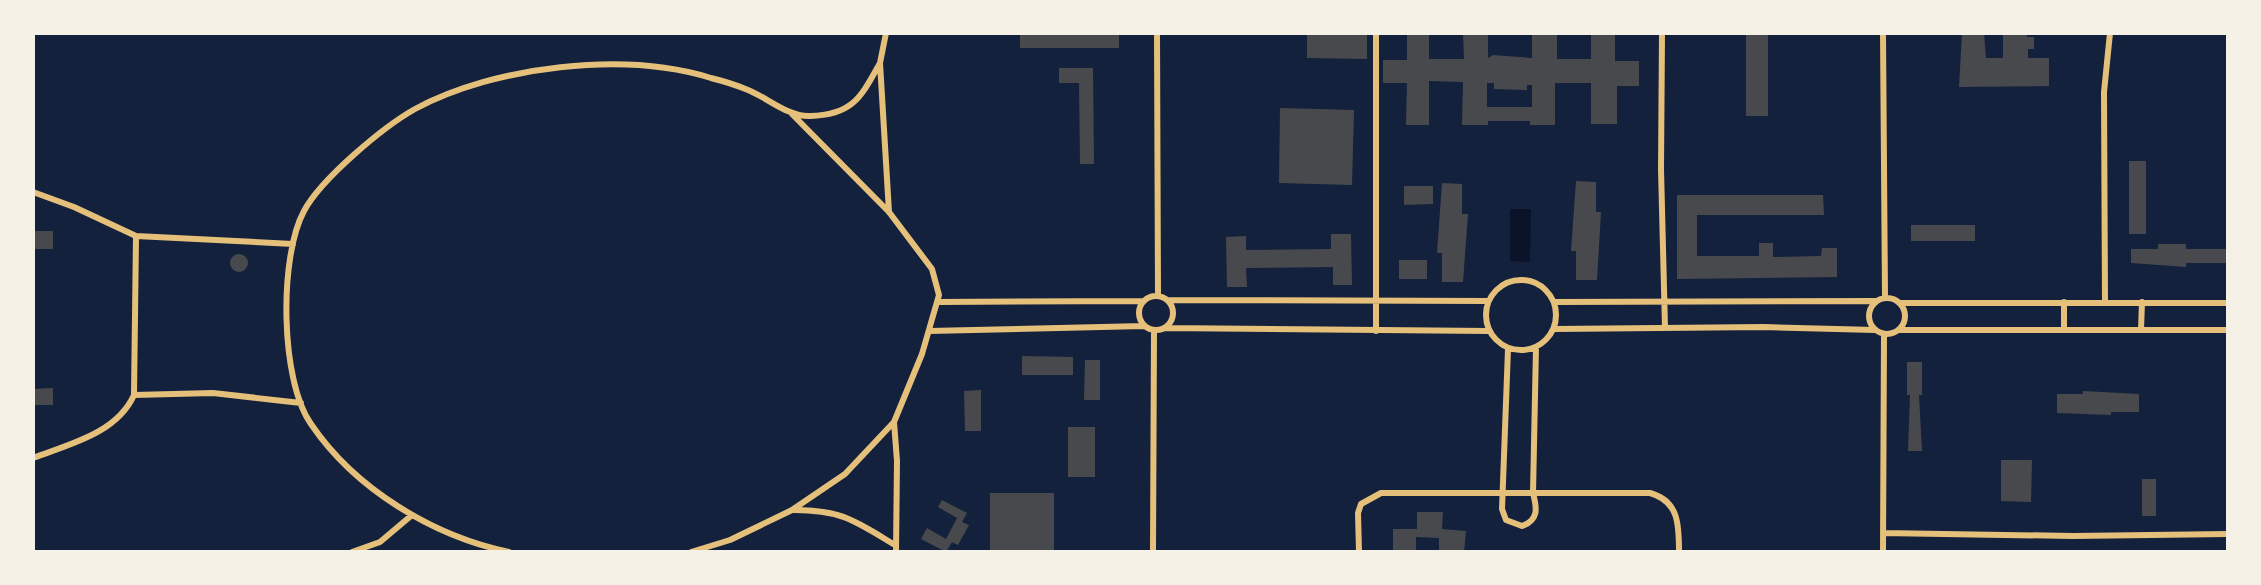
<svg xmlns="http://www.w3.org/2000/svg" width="2261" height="585" font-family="Lato,sans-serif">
  <rect width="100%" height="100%" fill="#14213d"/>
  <!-- water -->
  <path fill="#0b132b" d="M1510 209H1531L1530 262 1510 261Z"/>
  <!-- building -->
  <path fill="#48494c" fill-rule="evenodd" d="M1020 33H1119V48H1020Z
    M1307 33H1367V59L1307 58Z
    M1407 33H1429V59H1464L1463 33H1488V58L1493 55 1532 58V33H1557V59H1591V33H1615V61H1639V86H1617V124H1591V83H1555V125H1530V121H1488V125H1462L1463 82 1429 81V125H1406L1407 83H1383V60H1407ZM1487 83H1494V89L1527 90V85H1532V107H1487Z
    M1962 33H1984L1986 58H2003V33H2027V37H2034V49H2028V58H2049V86L1959 87Z
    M1746 34H1768V116H1746Z
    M1059 68H1093L1094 164H1080L1079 83H1059Z
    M1280 108 1354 110 1352 185 1279 183Z
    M2129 161H2146V234H2129Z
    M1576 181 1596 182V212H1601L1597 280H1576V251H1571Z
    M1442 183 1462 184V214H1468L1463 282H1442V253H1437Z
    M1404 186H1433V204L1404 205Z
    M1677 195H1823L1824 215H1697V256H1759V243H1773V257L1821 256 1822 248H1837V277L1677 279Z
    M1911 225H1975V241H1911Z
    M33 231H53V249H33Z
    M1331 234H1351L1352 285H1333V267L1246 268 1247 287H1227L1226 237 1246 236V250L1331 249Z
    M2158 244H2186V249H2228V263H2186V267L2131 263V249H2158Z
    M230 263a9 9 0 1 1 18 0a9 9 0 1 1-18 0Z
    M1399 260H1427V279H1399Z
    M1022 356 1073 357V375H1022Z
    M1085 360H1100V400H1084Z
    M1907 362H1922V395H1919L1922 451H1908L1910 395H1907Z
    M53 388V405H33V389Z
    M981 390V431H965L964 391Z
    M2083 391 2139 394V412H2111V415L2057 413V394H2083Z
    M1068 427H1095V477H1068Z
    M2001 460H2032L2031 502 2001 501Z
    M2142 479H2156V516H2142Z
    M990 493H1054V552H990Z
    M942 500 967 513 962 522 969 525 958 545 952 542 946 552 921 539 927 528 946 539 957 518 938 507Z
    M1417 512H1443L1442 529 1466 531 1464 552H1439V538L1416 537V552H1393V529H1417Z"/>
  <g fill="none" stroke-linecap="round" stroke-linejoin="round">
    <!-- minor -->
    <path stroke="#e5c07b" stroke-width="6" d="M886 33 880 63 889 212
      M1157 33 1158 296
      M1662 33 1661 169 1665 328
      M1883 33 1885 298
      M33 192 74 207 136 236 293 244
      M1486 315a35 35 0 1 1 70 0a35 35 0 1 1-70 0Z
      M1139 313a17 17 0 1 1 34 0a17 17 0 1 1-34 0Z
      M1869 316a18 18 0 1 1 36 0a18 18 0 1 1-36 0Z
      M1167 300 1488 301
      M937 302 1144 301
      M1554 302 1876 301
      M2064 302V330
      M2105 302 2104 92 2110 33
      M1900 303H2228
      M1165 328 1489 331
      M1554 329 1764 327 1875 330
      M1899 330H2228
      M2141 330 2142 302
      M929 331 1144 326
      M1376 331V33
      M1508 349 1502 509 1506 520 1522 526C1539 520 1537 508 1533 493L1536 347
      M134 395 136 236
      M894 422 897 461 896 552
      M33 458C70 444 117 433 134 395L213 393 301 403
      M794 510C842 510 855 521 895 545
      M1883 533 2073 536 2228 534
      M352 552 380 542 412 515
      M509 552C433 536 355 489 311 424 280 380 279 257 304 211 321 179 383 127 415 109 495 66 624 51 711 78 723 81 736 85 748 90 768 98 788 117 810 116 853 115 861 97 880 63
      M691 552 730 540 792 510 845 474 894 422 922 354 939 295 932 269 889 212 792 114
      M1153 552 1154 330
      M1359 552 1358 513 1361 504 1381 493H1650C1679 501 1679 525 1679 552
      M1883 552 1884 335"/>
  </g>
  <!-- border -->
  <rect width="2261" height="585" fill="none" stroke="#f6f1e7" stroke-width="70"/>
</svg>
